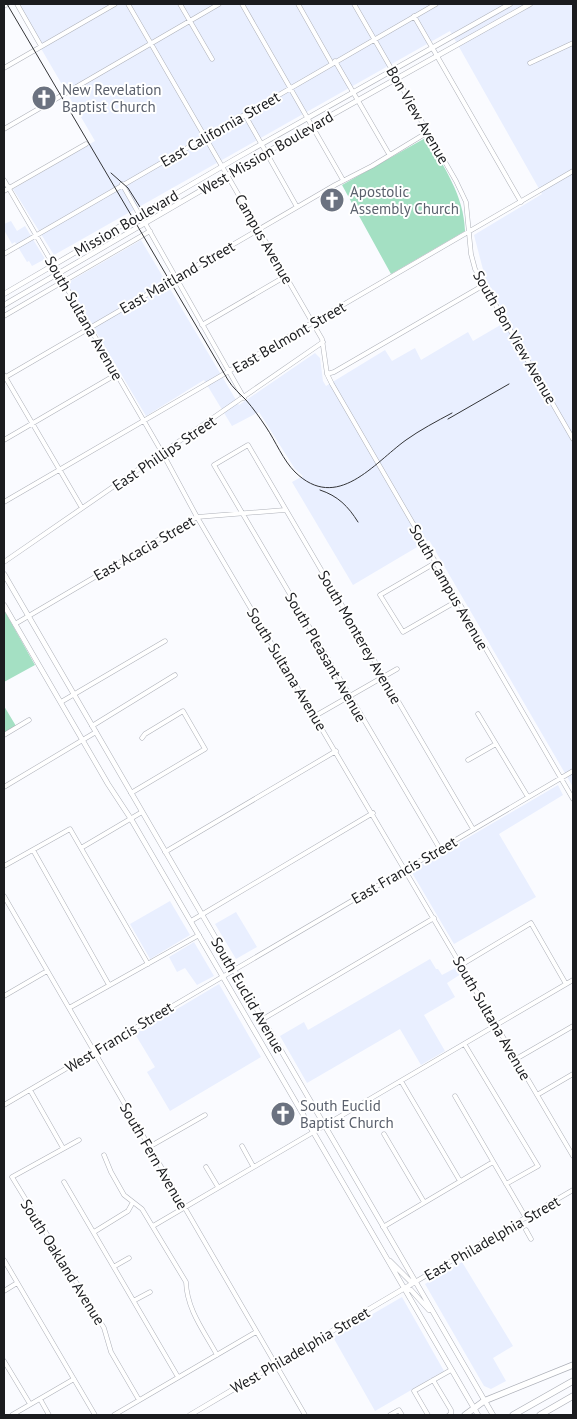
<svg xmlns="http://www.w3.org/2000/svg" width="577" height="1419" font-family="'PT Sans',sans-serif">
  <rect width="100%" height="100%" fill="#fafbff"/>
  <!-- built -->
  <path fill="#e9efff" d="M15 4H573V787L429 540 353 585 292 482 303 476 295 469 259 412 232 426 204 380 146 416 67 283 141 240 239 405 315 353 320 358 323 381 326 386 385 350 392 361 415 348 421 360 468 332 473 341 509 320 486 281 474 235 542 194 450 31 54 255 13 189 95 141Z
    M11 221 17 231 25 226 45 259 32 266 29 261 27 262 15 242 12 244 4 230V224Z
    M558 785 563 795 499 834 536 897 454 944 411 871Z
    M170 901 190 935 150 959 130 924Z
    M236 912 257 947 236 959 215 924Z
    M194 942 214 976 197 985 185 968 177 972 169 957Z
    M430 959 436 969H438L442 975 457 967 461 974 447 983 455 997 424 1015 445 1051 421 1065 400 1029 307 1083 280 1036 304 1022 308 1030Z
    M219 984 261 1057 170 1111 147 1072 155 1067 135 1034Z
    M462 1262 513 1346 493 1358 506 1381 491 1389 484 1386 425 1284Z
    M402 1297 444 1371 375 1411 333 1337Z"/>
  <!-- green -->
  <path fill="#a4e0c3" d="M427 137C444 168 464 195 465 231L391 274 342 185Z
    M4 610 35 665 4 682Z
    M4 706 16 726 4 733Z"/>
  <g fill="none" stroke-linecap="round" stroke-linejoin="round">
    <defs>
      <path id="minor" d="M17 4 41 46
        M128 4 322 339 327 374 332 384 573 799
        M180 4 212 59
        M242 4 343 180
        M298 4 332 64
        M354 4 456 181 466 202 471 254 475 269 573 439
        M4 6 7 4
        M414 16 521 202
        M335 61 389 154
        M530 63 573 43
        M4 68 115 4
        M245 115 297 207
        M4 129 219 4
        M4 180 163 454 197 517 573 1156
        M122 184 139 214
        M4 191 86 144
        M145 223 244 398
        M4 254 436 4
        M4 316 150 231
        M202 325 286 276
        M327 374 334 372 484 285
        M4 375 82 508
        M4 378 335 185 372 166 428 132
        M4 440 117 374
        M4 502 573 171
        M4 562 323 342
        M435 563 380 595 403 632 457 601
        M15 624 197 517 285 510
        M61 702 165 641
        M478 714 528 797
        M315 716 397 669
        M92 726 175 675
        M4 735 29 720
        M468 760 496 744
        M4 787 96 732
        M131 793 205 749 183 711 145 734 142 738
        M81 848 142 812
        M440 849 214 465 248 445 473 829
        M33 850 109 985
        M165 852 336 751
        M4 866 70 829 148 964
        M4 896 305 1415
        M191 921 373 813
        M461 965 531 923 566 984
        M4 996 47 971
        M69 1008 199 935
        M263 1019 434 918
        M465 1045 538 1166 506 1184
        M516 1059 573 1026
        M401 1081 460 1181
        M30 1090 63 1148
        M537 1095 573 1074
        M455 1096 526 1218
        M4 1105 573 771
        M384 1134 424 1202
        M79 1140 12 1177 104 1328 111 1352 139 1400
        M242 1146 253 1166
        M149 1147 205 1115
        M104 1155 111 1172 124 1195 142 1209 186 1282C187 1310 204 1331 217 1355
        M206 1167 218 1187
        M64 1182 178 1377
        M153 1226 573 980
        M383 1227 493 1162
        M526 1230 531 1239
        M94 1232 128 1211 133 1202
        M4 1260 95 1415
        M115 1266 129 1258
        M415 1282 573 1190
        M4 1291 17 1283
        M135 1300 150 1292
        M4 1361 30 1404
        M433 1380 451 1410V1414L449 1415
        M40 1399 49 1415
        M12 1415 74 1379
        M114 1415 256 1332
        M390 1415 399 1410 402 1415
        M428 1415 414 1391 451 1370"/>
      <path id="major" d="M4 294 235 159 510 4
        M4 305 312 126 530 4
        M4 574 493 1415
        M4 605 108 784 131 819 478 1415
        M390 1261 410 1281 415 1282
        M406 1289 411 1290 429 1310
        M190 1415 415 1282"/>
      <path id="highway" d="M465 1415 484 1401 573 1365
        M513 1415 573 1381
        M540 1415 573 1396"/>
    </defs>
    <!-- minor casing -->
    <use href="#minor" stroke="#aeb1b9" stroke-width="5"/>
    <!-- major casing -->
    <use href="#major" stroke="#aeb1b9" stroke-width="5.5"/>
    <!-- highway casing -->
    <use href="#highway" stroke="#aeb1b9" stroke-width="7"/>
    <!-- minor -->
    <use href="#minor" stroke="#fff" stroke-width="4"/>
    <!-- major -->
    <use href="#major" stroke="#fff" stroke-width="4.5"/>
    <!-- highway -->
    <use href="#highway" stroke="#fff" stroke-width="5.5"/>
    <!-- rail -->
    <path stroke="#343538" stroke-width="1" d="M7 4 228 380C233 388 239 393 246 400 253 408 260 418 266 427 276 442 283 460 295 472 337 513 374 463 406 440 420 430 437 421 452 413
      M111 173 128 188 140 207
      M448 419 509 384
      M320 490C338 496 348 506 358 522"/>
  </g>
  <!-- icons -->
  <defs>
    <symbol id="church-disc" viewBox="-11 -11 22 22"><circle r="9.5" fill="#6b7280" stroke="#fff"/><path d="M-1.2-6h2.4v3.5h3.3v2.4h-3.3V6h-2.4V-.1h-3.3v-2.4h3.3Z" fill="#fff"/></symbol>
  </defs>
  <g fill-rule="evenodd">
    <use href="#church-disc" x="30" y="84" width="28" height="28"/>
    <use href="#church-disc" x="318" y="186" width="28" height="28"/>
    <use href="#church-disc" x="269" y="1100" width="28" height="28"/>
  </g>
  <g text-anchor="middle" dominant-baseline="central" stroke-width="4" stroke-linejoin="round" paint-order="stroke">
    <!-- worship labels -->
    <g font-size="15" fill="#5b616d" stroke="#fff" text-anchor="start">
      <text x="62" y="89">New Revelation<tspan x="62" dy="17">Baptist Church</tspan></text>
      <text x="350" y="191">Apostolic<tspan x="350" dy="17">Assembly Church</tspan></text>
      <text x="300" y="1105">South Euclid<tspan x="300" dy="17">Baptist Church</tspan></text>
    </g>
    <!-- street labels -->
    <g font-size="15" fill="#1b1c1f" stroke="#fff">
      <text transform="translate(418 115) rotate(60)">Bon View Avenue</text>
      <text transform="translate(220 129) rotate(-30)">East California Street</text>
      <text transform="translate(266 153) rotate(-30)">West Mission Boulevard</text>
      <text transform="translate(126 223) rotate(-30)">Mission Boulevard</text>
      <text transform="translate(264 239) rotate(60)">Campus Avenue</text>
      <text transform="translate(177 277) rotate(-30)">East Maitland Street</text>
      <text transform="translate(84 318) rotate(60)">South Sultana Avenue</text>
      <text transform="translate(289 337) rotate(-30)">East Belmont Street</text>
      <text transform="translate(515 337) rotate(60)">South Bon View Avenue</text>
      <text transform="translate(164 453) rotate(-34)">East Phillips Street</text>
      <text transform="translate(144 548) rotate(-30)">East Acacia Street</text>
      <text transform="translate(449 587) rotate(60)">South Campus Avenue</text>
      <text transform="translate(360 637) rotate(60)">South Monterey Avenue</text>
      <text transform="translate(326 657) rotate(60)">South Pleasant Avenue</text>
      <text transform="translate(287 669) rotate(59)">South Sultana Avenue</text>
      <text transform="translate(404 870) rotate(-30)">East Francis Street</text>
      <text transform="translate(248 995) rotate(60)">South Euclid Avenue</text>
      <text transform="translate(492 1018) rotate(60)">South Sultana Avenue</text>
      <text transform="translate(119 1037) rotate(-31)">West Francis Street</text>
      <text transform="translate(154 1156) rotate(60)">South Fern Avenue</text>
      <text transform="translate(492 1238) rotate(-30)">East Philadelphia Street</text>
      <text transform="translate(63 1262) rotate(58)">South Oakland Avenue</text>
      <text transform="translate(300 1350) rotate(-30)">West Philadelphia Street</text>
    </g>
  </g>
  <!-- border -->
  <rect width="577" height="1419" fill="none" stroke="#1b1c1f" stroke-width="10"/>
</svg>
